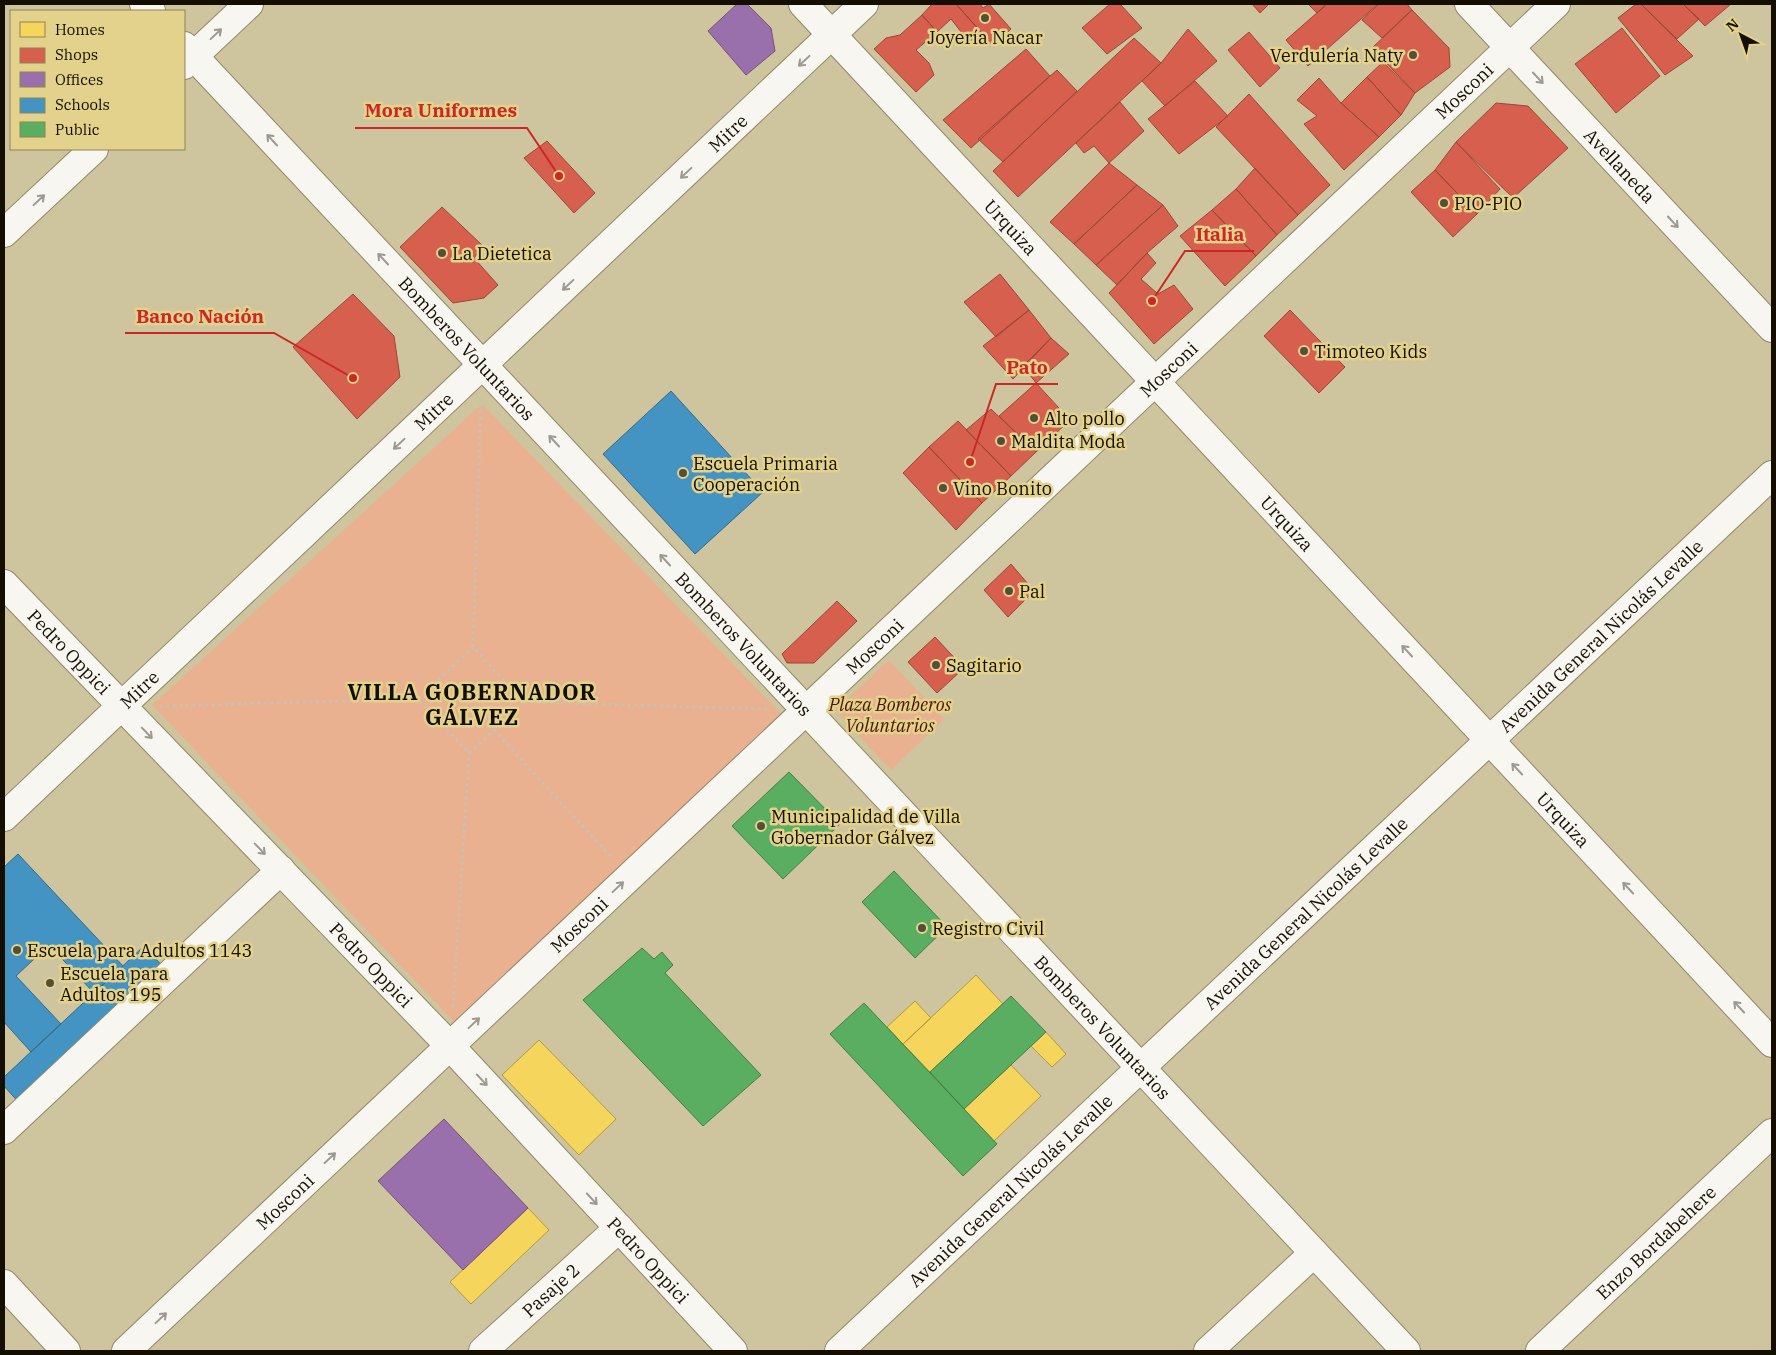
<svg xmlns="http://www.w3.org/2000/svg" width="1776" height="1355" font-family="'IBM Plex Serif',serif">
  <rect width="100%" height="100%" fill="#cec59f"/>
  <!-- green -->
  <path fill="#e9b190" d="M482 404 784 717 461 1029 152 705Z
    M889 660 944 719 891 770 835 710Z"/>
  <!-- homes -->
  <path fill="#f6d55c" stroke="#b29940" d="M976 975 1003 1004 930 1072 903 1044Z
    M915 1001 931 1018 903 1044 887 1027Z
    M1046 1032 1066 1054 1052 1067 1031 1046Z
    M539 1040 616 1119 579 1155 502 1075Z
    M1011 1065 1041 1096 994 1141 964 1109Z
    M528 1208 549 1230 471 1304 450 1282Z"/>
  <!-- shops -->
  <path fill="#d6604d" stroke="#9c4736" d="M932 4H956L981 32 969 42 951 19 937 32 922 15Z
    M956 4H980L983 8 989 4 1011 29 993 46Z
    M1110 4H1120L1142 28 1107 54 1082 28Z
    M1252 4H1269L1260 13Z
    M1308 4H1327L1317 13Z
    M1327 4H1378L1308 66 1286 40Z
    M1379 4H1407L1412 10 1382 38 1362 20Z
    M1636 4H1641L1693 56 1665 75 1618 18Z
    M1641 4H1683L1699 19 1677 39Z
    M1683 4H1731L1705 26Z
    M1412 10 1449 48 1450 67 1415 93 1372 48Z
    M922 15 937 32 916 50 929 63 934 75 916 92 874 49 886 38 900 35Z
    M1622 28 1660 76 1616 113 1575 64Z
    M1188 29 1217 61 1165 106 1142 81 1161 63Z
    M1249 32 1280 68 1260 87 1228 50Z
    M1134 38 1161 63 1018 197 993 171Z
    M1026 49 1050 76 971 148 943 120Z
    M1383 62 1415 93 1401 115 1367 77Z
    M1057 70 1077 91 1003 162 978 139Z
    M1367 77 1401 115 1379 137 1341 103Z
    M1319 78 1341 103 1379 137 1344 170 1304 124 1317 116 1297 100Z
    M1195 81 1228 116 1179 154 1148 119Z
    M1249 94 1330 185 1298 215 1216 127Z
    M1120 102 1144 131 1109 163 1094 146 1084 153 1076 143Z
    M1496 103 1528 106 1568 148 1513 198 1456 142Z
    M547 141 595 193 574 213 524 158Z
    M1456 142 1500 189 1477 214 1435 170Z
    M1109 163 1137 185 1074 244 1050 222Z
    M1255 168 1298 215 1277 235 1236 189Z
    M1435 170 1477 214 1453 237 1411 192Z
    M1137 185 1163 205 1096 265 1074 244Z
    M1236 189 1277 235 1256 256 1212 210Z
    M1163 205 1178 226 1147 253 1117 285 1096 265Z
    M442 207 483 246 474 258 498 285 484 298 453 303 400 247Z
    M1212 210 1256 256 1225 286 1180 236Z
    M1147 253 1156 263 1141 279 1158 294 1174 285 1193 309 1154 344 1109 293Z
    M1000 274 1029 310 996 337 964 302Z
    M353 294 394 336 400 377 357 419 293 347Z
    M1029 310 1051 338 1013 379 983 346Z
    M1290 310 1345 367 1319 393 1264 336Z
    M1051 338 1069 354 1036 383 1023 366Z
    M1036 383 1070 420 1036 452 999 416Z
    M991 409 1036 452 1011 476 966 430Z
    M958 421 1011 476 982 503 929 447Z
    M929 447 982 503 956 530 903 473Z
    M1011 564 1034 591 1008 617 984 590Z
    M837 601 857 621 814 663H787L782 654Z
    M935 637 964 668 937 693 908 662Z"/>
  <!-- offices -->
  <path fill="#9970ab" stroke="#715378" d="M737 4H747L771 28 775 51 746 75 708 31Z
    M444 1119 528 1208 463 1270 378 1181Z"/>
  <!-- schools -->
  <path fill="#4393c3" stroke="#356b88" d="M671 391 763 492 695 554 603 454Z
    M18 854 123 966 94 993 49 945 16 976 61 1024 31 1052 4 1022V867Z
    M144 946 167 971 22 1106 4 1086V1077Z"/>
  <!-- public -->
  <path fill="#5aae61" stroke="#457e44" d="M789 772 840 824 783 879 732 826Z
    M894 871 947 927 915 958 862 902Z
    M642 948 654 959 662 952 673 965 665 973 761 1075 703 1126 583 1000Z
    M1011 996 1046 1032 964 1109 930 1072Z
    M864 1003 997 1144 963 1176 830 1034Z"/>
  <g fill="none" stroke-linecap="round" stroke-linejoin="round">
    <defs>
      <g id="minor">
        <path d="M144 4 151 11"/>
        <path id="s1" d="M803 4 1772 1043"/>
        <path id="s2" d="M1469 4 1772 328"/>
        <path id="s3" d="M184 46 1406 1351"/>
        <path d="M184 65 249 4"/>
        <path d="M4 233 94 149"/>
        <path id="s4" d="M4 584 450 1046 733 1351"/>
        <path id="s5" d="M4 817 864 4"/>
        <path d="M4 1130 281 870"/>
        <path d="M4 1284 66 1351"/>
        <path id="s6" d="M126 1351 1556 4"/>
        <path id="s7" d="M483 1351 619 1228"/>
        <path id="s8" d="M839 1351 1772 475"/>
        <path d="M1208 1351 1314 1253"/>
        <path id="s9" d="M1540 1351 1772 1133"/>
      </g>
    </defs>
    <!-- minor casing -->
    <use href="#minor" stroke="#8f886a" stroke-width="30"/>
    <!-- path -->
    <path stroke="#c6c2b8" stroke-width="3" stroke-dasharray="2.5 4" stroke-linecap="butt" d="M473 647 481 402
      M524 702 768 709
      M160 706 418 699 473 647 524 702 469 753 418 699
      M494 730 612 858
      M453 1007 469 753"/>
    <!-- minor -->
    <use href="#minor" stroke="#f8f6f1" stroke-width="28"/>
  </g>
  <!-- one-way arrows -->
  <defs><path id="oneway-shaft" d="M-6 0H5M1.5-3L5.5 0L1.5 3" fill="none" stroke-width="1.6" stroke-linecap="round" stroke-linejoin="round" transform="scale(1.25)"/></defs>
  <g stroke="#9d9991">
    <use href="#oneway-shaft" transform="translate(216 34) rotate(-43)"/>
    <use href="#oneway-shaft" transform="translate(804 61) rotate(137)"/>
    <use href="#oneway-shaft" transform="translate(1538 78) rotate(47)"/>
    <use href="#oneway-shaft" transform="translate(272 140) rotate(-133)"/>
    <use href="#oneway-shaft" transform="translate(686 173) rotate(137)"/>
    <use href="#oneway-shaft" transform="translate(39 200) rotate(-43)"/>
    <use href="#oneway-shaft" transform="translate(1673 222) rotate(47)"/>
    <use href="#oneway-shaft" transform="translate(383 259) rotate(-133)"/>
    <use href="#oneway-shaft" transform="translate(568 285) rotate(137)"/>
    <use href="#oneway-shaft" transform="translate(554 441) rotate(-133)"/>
    <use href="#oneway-shaft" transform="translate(399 444) rotate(137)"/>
    <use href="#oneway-shaft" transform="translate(665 560) rotate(-133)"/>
    <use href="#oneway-shaft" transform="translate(1407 651) rotate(-133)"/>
    <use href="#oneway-shaft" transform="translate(147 733) rotate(46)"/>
    <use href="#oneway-shaft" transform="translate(1517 769) rotate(-133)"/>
    <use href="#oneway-shaft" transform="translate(260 849) rotate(46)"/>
    <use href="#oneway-shaft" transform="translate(618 887) rotate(-43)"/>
    <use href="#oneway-shaft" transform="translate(1628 888) rotate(-133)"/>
    <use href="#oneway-shaft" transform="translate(1739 1007) rotate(-133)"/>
    <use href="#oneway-shaft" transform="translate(474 1023) rotate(-43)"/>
    <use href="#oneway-shaft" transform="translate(482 1080) rotate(47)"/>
    <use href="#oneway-shaft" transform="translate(330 1158) rotate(-43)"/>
    <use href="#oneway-shaft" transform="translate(592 1199) rotate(47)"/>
    <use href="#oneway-shaft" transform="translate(161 1318) rotate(-43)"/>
  </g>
  <!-- markers -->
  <g fill="#554e38" stroke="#e2d28b" stroke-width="2">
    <circle cx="985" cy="18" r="5"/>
    <circle cx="1413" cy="55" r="5"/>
    <circle cx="1444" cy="203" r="5"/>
    <circle cx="442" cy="253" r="5"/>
    <circle cx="1304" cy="351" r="5"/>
    <circle cx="1034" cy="418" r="5"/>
    <circle cx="1001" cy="441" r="5"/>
    <circle cx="683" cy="473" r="5"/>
    <circle cx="943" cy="488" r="5"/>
    <circle cx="1009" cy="591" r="5"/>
    <circle cx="936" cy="665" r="5"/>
    <circle cx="761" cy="826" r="5"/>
    <circle cx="922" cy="928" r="5"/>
    <circle cx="17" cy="950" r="5"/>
    <circle cx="50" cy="983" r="5"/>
  </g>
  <g text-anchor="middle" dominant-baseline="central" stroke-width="5" stroke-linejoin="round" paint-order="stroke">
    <!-- poi labels -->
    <g font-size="18" fill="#140e00" stroke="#e2d28b" text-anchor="start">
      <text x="985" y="37" text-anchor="middle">Joyería Nacar</text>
      <text x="1403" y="55" text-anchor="end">Verdulería Naty</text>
      <text x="1454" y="203">PIO-PIO</text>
      <text x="452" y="253">La Dietetica</text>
      <text x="1314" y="351">Timoteo Kids</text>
      <text x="1044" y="418">Alto pollo</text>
      <text x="1011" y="441">Maldita Moda</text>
      <text x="693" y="463">Escuela Primaria<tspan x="693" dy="21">Cooperación</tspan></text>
      <text x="953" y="488">Vino Bonito</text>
      <text x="1019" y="591">Pal</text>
      <text x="946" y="665">Sagitario</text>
      <text x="771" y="816">Municipalidad de Villa<tspan x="771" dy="21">Gobernador Gálvez</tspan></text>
      <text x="932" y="928">Registro Civil</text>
      <text x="27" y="950">Escuela para Adultos 1143</text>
      <text x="60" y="973">Escuela para<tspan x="60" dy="21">Adultos 195</tspan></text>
    </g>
    <!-- street labels -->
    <g font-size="18" fill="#140e00" stroke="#e2d28b">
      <text stroke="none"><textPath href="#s6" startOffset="1838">Mosconi</textPath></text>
      <text stroke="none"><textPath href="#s5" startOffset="996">Mitre</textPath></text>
      <text stroke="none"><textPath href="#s2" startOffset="221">Avellaneda</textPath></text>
      <text stroke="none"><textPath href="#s1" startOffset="305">Urquiza</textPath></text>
      <text stroke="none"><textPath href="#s3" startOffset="414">Bomberos Voluntarios</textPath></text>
      <text stroke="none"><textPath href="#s6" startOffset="1432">Mosconi</textPath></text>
      <text stroke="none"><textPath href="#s5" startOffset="591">Mitre</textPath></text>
      <text stroke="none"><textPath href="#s1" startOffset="710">Urquiza</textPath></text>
      <text stroke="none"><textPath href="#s8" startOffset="1045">Avenida General Nicolás Levalle</textPath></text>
      <text stroke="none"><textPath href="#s3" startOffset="819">Bomberos Voluntarios</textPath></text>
      <text stroke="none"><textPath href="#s6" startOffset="1028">Mosconi</textPath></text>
      <text stroke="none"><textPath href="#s4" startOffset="94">Pedro Oppici</textPath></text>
      <text stroke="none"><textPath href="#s5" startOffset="186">Mitre</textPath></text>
      <text stroke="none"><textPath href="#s1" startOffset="1115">Urquiza</textPath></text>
      <text stroke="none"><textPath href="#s8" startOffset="640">Avenida General Nicolás Levalle</textPath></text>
      <text stroke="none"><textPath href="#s6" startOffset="622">Mosconi</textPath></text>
      <text stroke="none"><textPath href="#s4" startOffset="529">Pedro Oppici</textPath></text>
      <text stroke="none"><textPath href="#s3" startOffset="1344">Bomberos Voluntarios</textPath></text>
      <text stroke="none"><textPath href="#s8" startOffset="235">Avenida General Nicolás Levalle</textPath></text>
      <text stroke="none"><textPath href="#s6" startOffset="218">Mosconi</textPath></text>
      <text stroke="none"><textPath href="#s9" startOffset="159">Enzo Bordabehere</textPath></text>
      <text stroke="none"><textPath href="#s4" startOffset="934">Pedro Oppici</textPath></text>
      <text stroke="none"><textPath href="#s7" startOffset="91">Pasaje 2</textPath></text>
    </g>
    <!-- park labels -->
    <g font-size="18" font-style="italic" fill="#4e1403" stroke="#e2d28b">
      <text x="890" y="704">Plaza Bomberos<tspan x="890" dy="21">Voluntarios</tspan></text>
    </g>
    <!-- district labels -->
    <g font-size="22" font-weight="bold" letter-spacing="1" fill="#140e00" stroke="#e2d28b">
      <text x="472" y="691">VILLA GOBERNADOR<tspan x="472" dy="25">GÁLVEZ</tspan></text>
    </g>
  </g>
  <!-- callouts -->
  <path fill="none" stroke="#cc2726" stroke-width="2" d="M559 176L527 128H355M1152 301L1185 251H1254M353 378L274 333H125M970 462L996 384H1058"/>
  <g fill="#cc2726" stroke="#e2d28b" stroke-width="2">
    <circle cx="559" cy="176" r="5"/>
    <circle cx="1152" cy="301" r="5"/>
    <circle cx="353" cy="378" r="5"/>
    <circle cx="970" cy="462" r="5"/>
  </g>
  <g font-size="19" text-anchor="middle" font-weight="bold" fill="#cc2726" stroke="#e2d28b" stroke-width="5" stroke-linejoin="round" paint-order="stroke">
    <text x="441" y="117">Mora Uniformes</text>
    <text x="1220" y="241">Italia</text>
    <text x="200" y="323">Banco Nación</text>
    <text x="1027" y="374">Pato</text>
  </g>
  <!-- border -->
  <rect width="1776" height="1355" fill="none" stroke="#140e00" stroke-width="10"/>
  <!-- legend -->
  <rect x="10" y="10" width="175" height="140" fill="#e2d28b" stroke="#908453"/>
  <rect x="20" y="22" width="25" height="15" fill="#f6d55c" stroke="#908453"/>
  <text x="55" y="35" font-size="15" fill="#140e00">Homes</text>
  <rect x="20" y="48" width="25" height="15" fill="#d6604d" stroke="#908453"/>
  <text x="55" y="60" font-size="15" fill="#140e00">Shops</text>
  <rect x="20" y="72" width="25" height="15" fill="#9970ab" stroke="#908453"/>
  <text x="55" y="85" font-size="15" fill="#140e00">Offices</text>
  <rect x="20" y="98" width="25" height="15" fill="#4393c3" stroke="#908453"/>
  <text x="55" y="110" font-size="15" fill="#140e00">Schools</text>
  <rect x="20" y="122" width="25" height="15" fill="#5aae61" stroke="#908453"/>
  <text x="55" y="135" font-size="15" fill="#140e00">Public</text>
  <!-- north arrow -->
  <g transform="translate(1741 35) rotate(319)" stroke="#e2d28b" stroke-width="4" paint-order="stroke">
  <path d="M0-4L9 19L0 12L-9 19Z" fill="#140e00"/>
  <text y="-8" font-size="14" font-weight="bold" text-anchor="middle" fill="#140e00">N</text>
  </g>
</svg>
